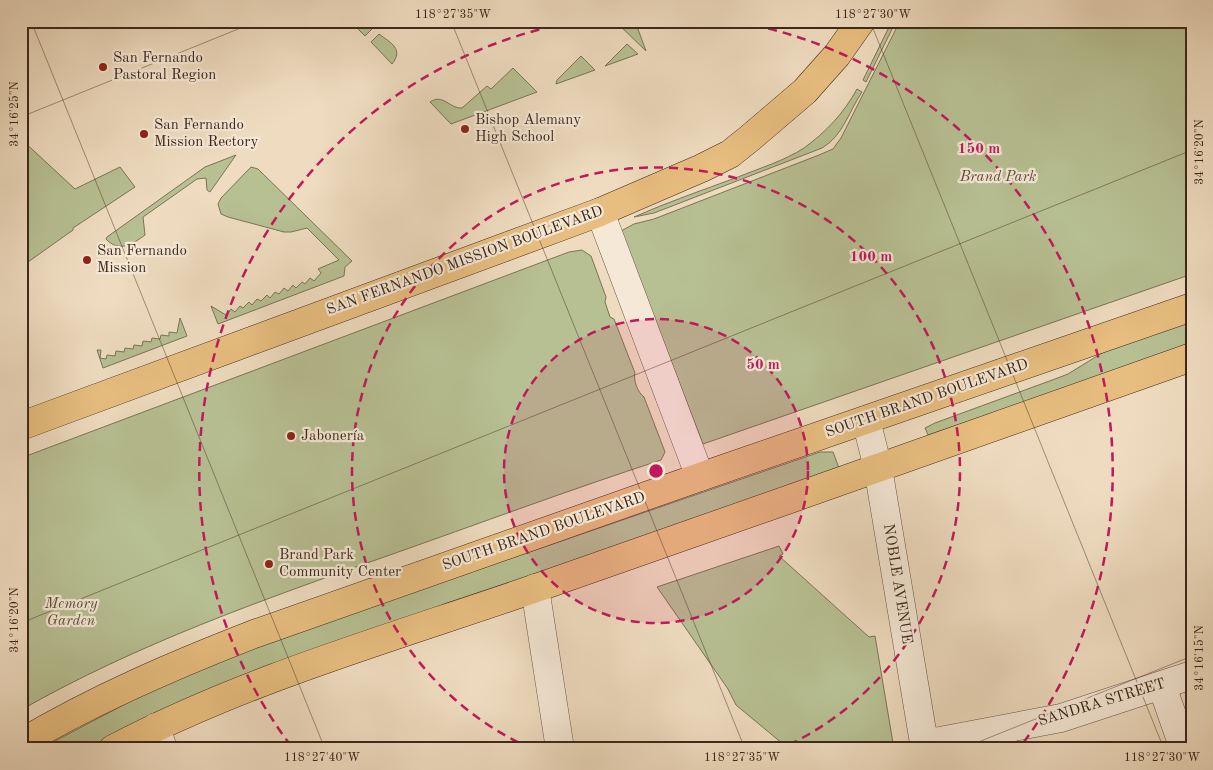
<svg xmlns="http://www.w3.org/2000/svg" width="1213" height="770" font-family="'Old Standard TT',serif">
  <rect width="100%" height="100%" fill="#efdcc0"/>
  <filter id="stains"><feTurbulence type="fractalNoise" baseFrequency=".004" numOctaves="4"/><feColorMatrix values="0 0 0 0 .2 0 0 0 0 .09 0 0 0 0 .02 0 0 0 .5 -.17"/></filter>
  <radialGradient id="worn" r=".72"><stop offset=".6" stop-color="#630" stop-opacity="0"/><stop offset="1" stop-color="#630" stop-opacity=".3"/></radialGradient>
  <!-- green -->
  <path fill="#b7c093" stroke="#7a7457" d="M350 21H380L365 36Z
    M635 21 646 51 616 22Z
    M892 21H896L866 82 863 80Z
    M900 21H1192V274L703 444 621 231 634 224 654 219 819 155 833 149 841 138Z
    M379 34C391 43 404 49 392 64L371 42Z
    M627 44 638 54 605 66Z
    M581 56 595 70 556 84 557 80Z
    M513 68 537 92 451 124 430 102C443 93 450 109 462 108L487 86 491 89Z
    M857 89 862 92C849 111 843 136 822 148L654 213 634 217C668 202 703 190 738 177 760 168 784 161 804 148 826 132 844 113 857 89Z
    M21 139 75 189 120 167 135 187 73 228V230L21 267Z
    M236 155 210 192 207 190 206 178 197 179 143 217 145 235C133 244 119 253 106 239L107 237 205 167Z
    M251 167 258 169 352 261 345 267 344 276 218 324 211 306 226 315 231 309 235 312 240 306 243 308 249 302 252 305 257 299 261 301 267 295 270 298 275 292 279 294 284 288 288 291 293 285 296 288 302 282 305 284 310 278 314 281 321 273 318 269 339 260 307 228 291 232H284L228 217 221 214 218 204 221 198Z
    M582 250 591 256 606 297 605 302 610 317 614 319 635 373C633 380 638 393 644 397L665 452 661 460C569 490 478 524 387 556 262 600 137 644 21 710V458L569 252Z
    M180 318 187 336 103 368 97 350H101L100 358 106 359 107 355 115 356 116 351 124 352 125 348 133 349 134 345 142 346 143 341 151 342 152 338 160 339 161 335 169 336V332L177 333Z
    M1192 320V345L928 435 925 428 935 423 1055 379 1068 374 1102 353Z
    M820 452H833L839 468 104 740 87 749H40L146 693 265 643Z
    M779 546 783 554 779 556 869 637 875 636 894 749H789L736 705 728 689 657 587Z"/>
  <g fill="none" stroke-linecap="round" stroke-linejoin="round">
    <defs>
      <path id="minor" d="M600 212 700 477
        M866 420 878 468 925 749
        M535 588 560 749
        M1162 686 1184 749
        M156 727 163 749
        M924 744 1061 718 1192 675"/>
      <path id="major" d="M21 426 600 212 702 168 730 154 750 138 805 91 837 55 861 21
        M21 743C95 699 174 665 254 634L700 477 1192 307
        M113 749C248 678 395 637 539 587 757 511 974 434 1192 357"/>
    </defs>
    <!-- minor casing -->
    <use href="#minor" stroke="#6a5544" stroke-width="29"/>
    <!-- major casing -->
    <use href="#major" stroke="#3d281b" stroke-width="29"/>
    <!-- minor -->
    <use href="#minor" stroke="#f5e8d6" stroke-width="28"/>
    <!-- major -->
    <use href="#major" stroke="#e8be80" stroke-width="28"/>
  </g>
  <!-- ticks -->
  <path fill="none" stroke="#3d281b" stroke-width="1" stroke-opacity="0.45" d="M31 21 325 749M451 21 745 749M870 21 1164 749M21 117 258 21M21 623 1192 150M961 749 1192 656"/>
  <!-- distance rings -->
  <circle cx="656" cy="471" r="152" fill="#c2185b" fill-opacity=".12"/>
  <g fill="none" stroke="#c2185b" stroke-width="2.5" stroke-dasharray="9 6">
    <circle cx="656" cy="471" r="152"/>
    <path d="M532 749A304 304 0 1 1 780 749"/>
    <path d="M291 746A457 457 0 0 1 573 22M739 22A457 457 0 0 1 1021 746"/>
  </g>
  <!-- markers -->
  <g fill="#8f2418" stroke="#f5e8d6" stroke-width="2">
    <circle cx="103" cy="67" r="5"/>
    <circle cx="465" cy="129" r="5"/>
    <circle cx="144" cy="134" r="5"/>
    <circle cx="87" cy="260" r="5"/>
    <circle cx="291" cy="436" r="5"/>
    <circle cx="269" cy="564" r="5"/>
  </g>
  <g text-anchor="middle" dominant-baseline="central" stroke-width="4.5" stroke-linejoin="round" paint-order="stroke">
    <!-- poi labels -->
    <g font-size="15" fill="#3d281b" stroke="#f5e8d6" text-anchor="start">
      <text x="113" y="58">San Fernando<tspan x="113" dy="17">Pastoral Region</tspan></text>
      <text x="475" y="120">Bishop Alemany<tspan x="475" dy="17">High School</tspan></text>
      <text x="154" y="125">San Fernando<tspan x="154" dy="17">Mission Rectory</tspan></text>
      <text x="97" y="251">San Fernando<tspan x="97" dy="17">Mission</tspan></text>
      <text x="301" y="436">Jabonería</text>
      <text x="279" y="555">Brand Park<tspan x="279" dy="17">Community Center</tspan></text>
    </g>
    <!-- park labels -->
    <g font-size="15" font-style="italic" fill="#5c4e39" stroke="#f5e8d6">
      <text x="998" y="177">Brand Park</text>
      <text x="71" y="604">Memory<tspan x="71" dy="17">Garden</tspan></text>
    </g>
    <!-- street labels -->
    <g font-size="15" fill="#3d281b" stroke="#f5e8d6">
      <text transform="translate(465 261) rotate(-20)">SAN FERNANDO MISSION BOULEVARD</text>
      <text transform="translate(927 399) rotate(-19)">SOUTH BRAND BOULEVARD</text>
      <text transform="translate(544 532) rotate(-19)">SOUTH BRAND BOULEVARD</text>
      <text transform="translate(897 584) rotate(81)">NOBLE AVENUE</text>
      <text transform="translate(1102 703) rotate(-17)">SANDRA STREET</text>
    </g>
  </g>
  <circle cx="656" cy="471" r="8" fill="#c2185b" stroke="#f5e8d6" stroke-width="2.5"/>
  <g font-size="15" text-anchor="middle" font-weight="bold" fill="#c2185b" stroke="#f5e8d6" stroke-width="4.5" stroke-linejoin="round" paint-order="stroke">
    <text x="979" y="153">150 m</text>
    <text x="871" y="261">100 m</text>
    <text x="763" y="369">50 m</text>
  </g>
  <!-- margin -->
  <rect width="1213" height="770" fill="none" stroke="#efdcc0" stroke-width="55"/>
  <rect x="28" y="28" width="1158" height="714" fill="none" stroke="#3d281b" stroke-width="2"/>
  <g font-size="12" text-anchor="middle" fill="#3d281b">
    <text x="453" y="18">118°27'35"W</text>
    <text x="873" y="18">118°27'30"W</text>
    <text transform="translate(14 114) rotate(-90)" y="4">34°16'25"N</text>
    <text transform="translate(1199 152) rotate(-90)" y="4">34°16'20"N</text>
    <text transform="translate(14 620) rotate(-90)" y="4">34°16'20"N</text>
    <text transform="translate(1199 658) rotate(-90)" y="4">34°16'15"N</text>
    <text x="322" y="761">118°27'40"W</text>
    <text x="742" y="761">118°27'35"W</text>
    <text x="1162" y="761">118°27'30"W</text>
  </g>
  <rect width="100%" height="100%" filter="url(#stains)"/>
  <rect width="100%" height="100%" fill="url(#worn)"/>
</svg>
